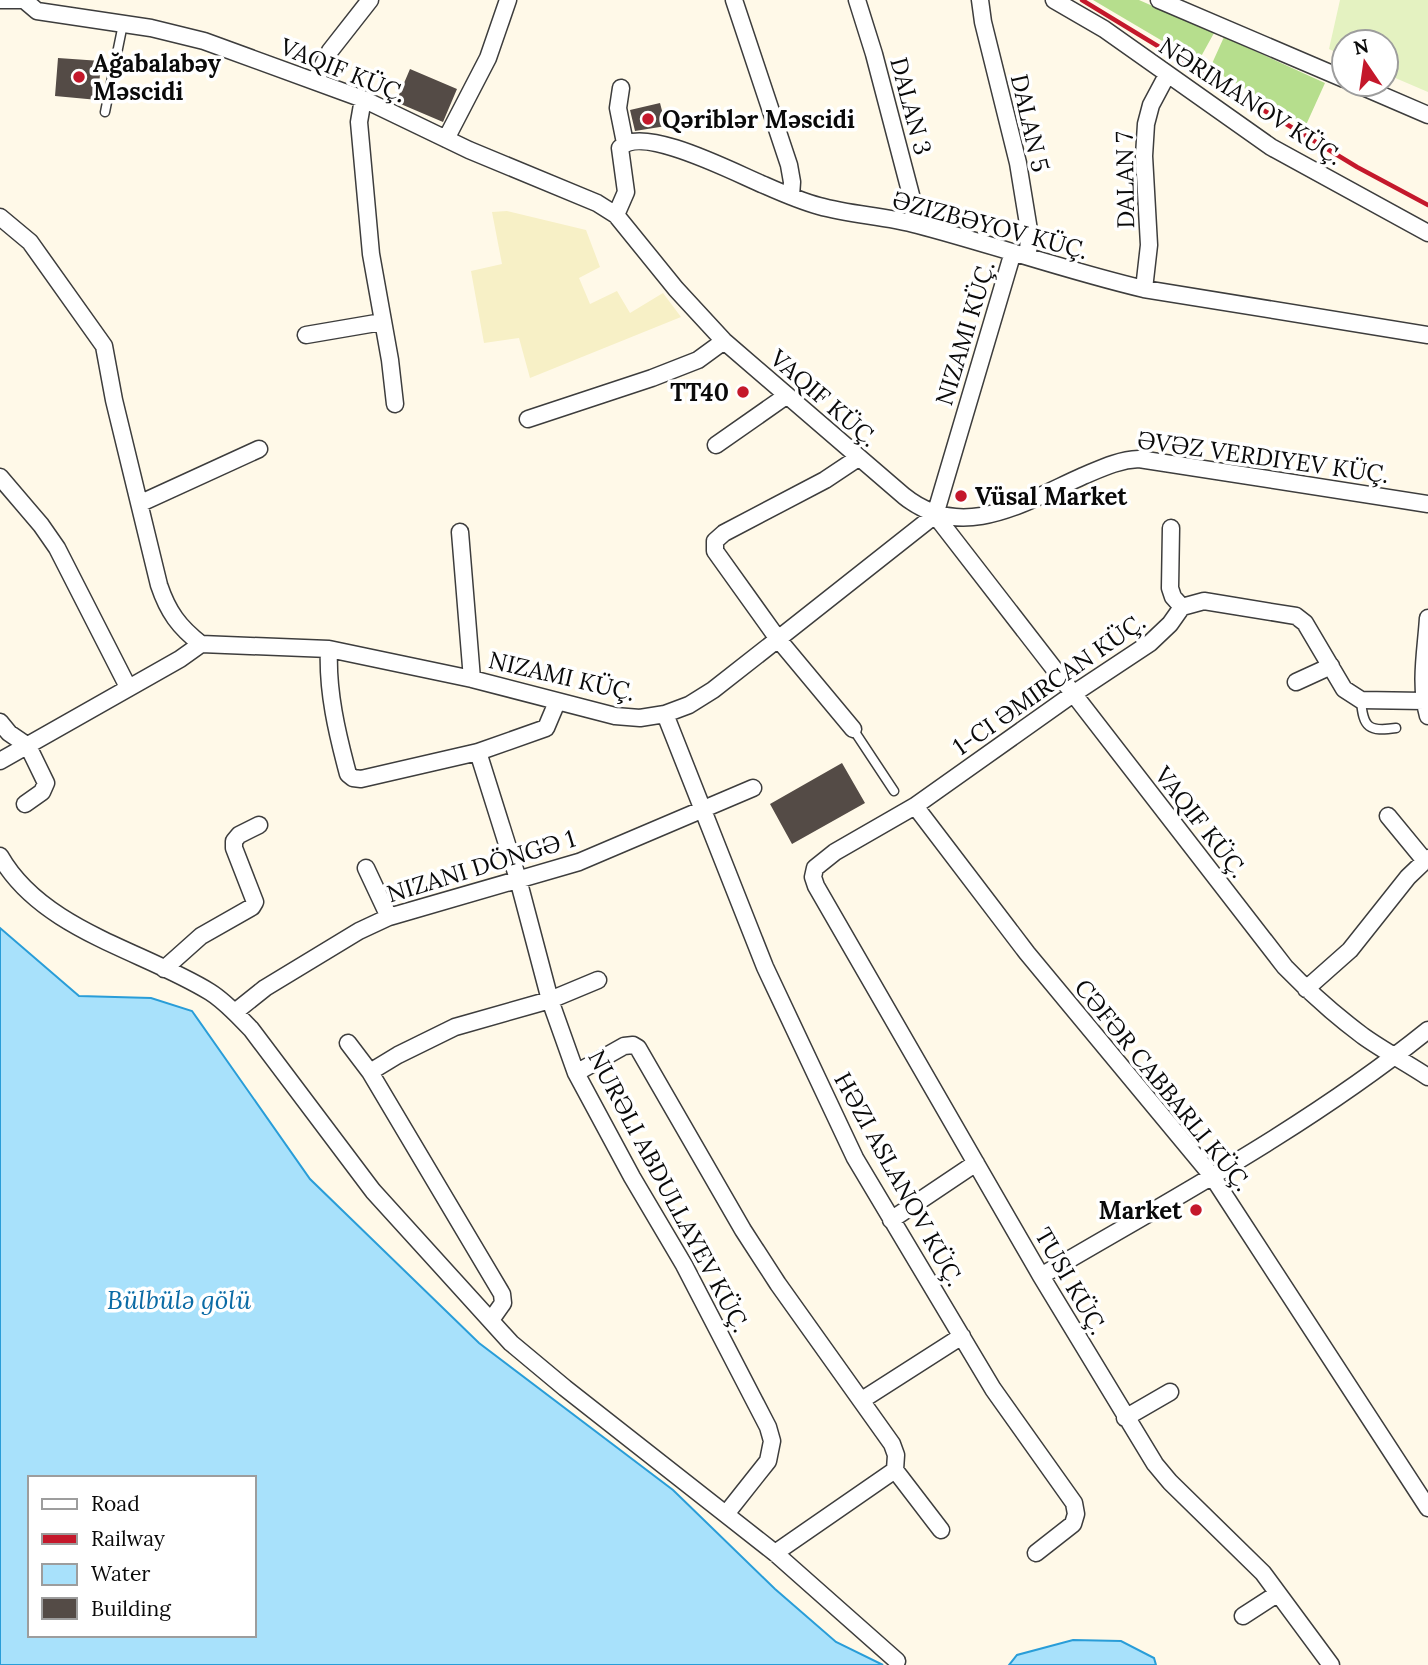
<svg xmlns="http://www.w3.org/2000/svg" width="1428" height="1665" font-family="Lora,serif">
  <rect width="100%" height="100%" fill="#fff9e8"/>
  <!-- farmland -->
  <path fill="#f7f0c6" d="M507 211 586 230 600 267 579 278 590 304 617 291 630 313 663 293 681 317 530 378 519 338 484 343 471 271 502 264 492 212Z"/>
  <!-- forest -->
  <path fill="#b6de8d" d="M1093 0H1139L1214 33 1198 62Z
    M1224 37 1325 83 1306 125 1210 68Z"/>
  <!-- pitch -->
  <path fill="#e4f2c1" d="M1340 0H1428V92L1386 74V42H1344V56L1329 49Z"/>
  <!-- water -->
  <path fill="#a8e1fb" stroke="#299dd8" stroke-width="2" fill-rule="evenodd" d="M0 928 79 996 151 998 192 1011 310 1179 479 1343 673 1490 775 1589 836 1642 883 1665H0ZM30 1478H254V1635H30Z
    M1073 1640 1121 1641 1154 1658 1156 1665H1009L1017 1655Z"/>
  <!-- building -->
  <path fill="#544b46" d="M58 58 101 61 98 100 55 96Z
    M410 69 457 89 443 122 396 102Z
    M660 103 666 126 635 131 630 110Z
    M842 763 865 803 792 844 770 804Z"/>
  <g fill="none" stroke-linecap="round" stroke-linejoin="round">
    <defs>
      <path id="service" d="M105 112 123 24
        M1361 700C1363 728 1369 732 1396 728
        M853 729 894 791"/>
      <path id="minor" d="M0 0H24
        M24 0 37 11 151 28 204 41 363 99 469 150 597 203 616 215 676 289 724 341 904 496C962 543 1025 502 1083 476 1102 468 1118 460 1139 459L1428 504
        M734 0 789 165 792 182 791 196
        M857 0 874 54 911 195 915 224
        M980 0 983 22 1018 163 1029 230 1028 256
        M1054 0 1104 29 1271 147 1428 233
        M1159 0 1344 79
        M315 81 330 51 370 0
        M1356 84 1428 115
        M621 88 618 108 625 143
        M363 99 359 122 371 254 390 360 395 404
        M446 139 488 58 508 0
        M616 215 626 192 620 148C641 123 739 175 764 185 782 193 800 201 819 206 851 215 886 216 918 225 994 245 1068 271 1144 289L1428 335
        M0 217 30 242 104 346 114 400 159 585C168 612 179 627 201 644
        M1144 289 1149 245 1144 156 1146 124 1151 105 1167 75
        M306 335 382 322
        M528 419 652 378 698 360 724 341
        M716 445 786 396
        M0 477 41 525 57 548 128 687
        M141 503 259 449
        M935 515 1285 967C1309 992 1335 1015 1363 1036 1384 1051 1407 1063 1428 1077
        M1171 528 1170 588 1173 597 1182 607
        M460 532 472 679
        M1428 618C1426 650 1419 684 1428 716
        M329 649C327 691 337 733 348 774L353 778 361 779 478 752 546 728 557 702
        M1296 682 1331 666
        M665 714 765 967 855 1158 993 1389 1074 1503 1076 1514 1073 1524 1036 1553
        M0 722 9 733 28 746 46 783 42 792 25 804
        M853 729 778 639 715 551V541L724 533 825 480 858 458
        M478 752 518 879 550 1000 576 1073 632 1177 684 1265 768 1427 772 1441 768 1461 726 1514
        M0 761 180 659 201 644 329 649 472 679 615 716 640 718 665 714 689 705 713 690 778 639 935 515 1013 252
        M915 806 1027 953 1212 1176 1428 1508
        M1388 816 1425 861
        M0 856C42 930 142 950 210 992 226 1002 238 1016 251 1029L373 1191 511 1343 565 1388 775 1553 897 1661
        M366 868 389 917
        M164 969 201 936 252 907 255 902 234 848V841L239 835 259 825
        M1306 989 1350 950 1408 877 1428 858
        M235 1012 265 988 359 931 389 917 579 862 753 788
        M348 1043 370 1072 502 1294 503 1303 491 1320
        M370 1072 398 1055 455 1027 550 1000 598 980
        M576 1073 624 1046 633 1045 638 1048 743 1230 778 1284 892 1444 896 1455 895 1470 775 1553
        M891 1220 976 1163
        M1041 1276C1172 1199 1309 1126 1428 1030
        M862 1400 962 1336
        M1125 1418 1170 1392
        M895 1470 941 1530
        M1243 1616 1277 1594
        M1331 1665 1263 1573 1170 1482 1155 1464 1041 1276 816 886 813 877 815 868 835 852 915 806 1073 694 1150 643 1170 624 1182 607 1204 601 1296 616 1305 623 1344 689 1361 700 1424 701"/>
    </defs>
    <!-- service casing -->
    <use href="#service" stroke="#3d3d3d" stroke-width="11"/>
    <!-- minor casing -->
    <use href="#minor" stroke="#3d3d3d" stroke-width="19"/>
    <!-- service -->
    <use href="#service" stroke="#fff" stroke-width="8"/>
    <!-- minor -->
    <use href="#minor" stroke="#fff" stroke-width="16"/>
    <!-- rail -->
    <path stroke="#c4182b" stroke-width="4.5" d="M1082 0 1357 167 1428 205"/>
  </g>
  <!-- markers -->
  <g fill="#c4182b" stroke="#fff" stroke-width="2.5">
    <circle cx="79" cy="77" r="7"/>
    <circle cx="648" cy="119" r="7"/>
    <circle cx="743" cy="392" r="7"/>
    <circle cx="961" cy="496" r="7"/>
    <circle cx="1196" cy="1210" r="7"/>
  </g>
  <g text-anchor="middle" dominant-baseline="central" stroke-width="7" stroke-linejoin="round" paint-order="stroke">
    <!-- poi labels -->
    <g font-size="24" font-weight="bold" fill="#0a0a0a" stroke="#fff" text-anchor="start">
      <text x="93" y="63">Ağabalabəy<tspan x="93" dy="28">Məscidi</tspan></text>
      <text x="662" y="119">Qəriblər Məscidi</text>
      <text x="729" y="392" text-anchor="end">TT40</text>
      <text x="975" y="496">Vüsal Market</text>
      <text x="1182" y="1210" text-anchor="end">Market</text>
    </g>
    <!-- street labels -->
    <g font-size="24" fill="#0a0a0a" stroke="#fff">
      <text transform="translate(343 70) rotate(22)">VAQIF KÜÇ.</text>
      <text transform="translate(1251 101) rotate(33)">NƏRIMANOV KÜÇ.</text>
      <text transform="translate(911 106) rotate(75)">DALAN 3</text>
      <text transform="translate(1030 123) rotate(77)">DALAN 5</text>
      <text transform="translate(1125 180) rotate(-91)">DALAN 7</text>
      <text transform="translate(990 225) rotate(15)">ƏZIZBƏYOV KÜÇ.</text>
      <text transform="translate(965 333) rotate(-73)">NIZAMI KÜÇ.</text>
      <text transform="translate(824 398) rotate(41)">VAQIF KÜÇ.</text>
      <text transform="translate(1263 457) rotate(8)">ƏVƏZ VERDIYEV KÜÇ.</text>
      <text transform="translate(562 676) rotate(13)">NIZAMI KÜÇ.</text>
      <text transform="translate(1049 684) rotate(-35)">1-CI ƏMIRCAN KÜÇ.</text>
      <text transform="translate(1201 822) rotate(52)">VAQIF KÜÇ.</text>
      <text transform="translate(481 866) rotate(-17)">NIZANI DÖNGƏ 1</text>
      <text transform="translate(1163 1085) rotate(51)">CƏFƏR CABBARLI KÜÇ.</text>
      <text transform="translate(899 1179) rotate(61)">HƏZI ASLANOV KÜÇ.</text>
      <text transform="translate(669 1191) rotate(62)">NURƏLI ABDULLAYEV KÜÇ.</text>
      <text transform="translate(1071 1281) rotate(60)">TUSI KÜÇ.</text>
    </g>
    <!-- water labels -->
    <g font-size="26" font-style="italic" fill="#0b6ba5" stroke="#fff">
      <text x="179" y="1299">Bülbülə gölü</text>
    </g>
  </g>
  <!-- legend -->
  <rect x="28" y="1476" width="228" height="161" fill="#ffffff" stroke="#9d9d9d" stroke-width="2"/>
  <rect x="42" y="1499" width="35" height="10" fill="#ffffff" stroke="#9d9d9d" stroke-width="2"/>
  <text x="91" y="1511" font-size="21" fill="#0a0a0a">Road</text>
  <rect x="42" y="1534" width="35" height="10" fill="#c4182b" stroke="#9d9d9d" stroke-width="2"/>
  <text x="91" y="1546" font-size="21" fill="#0a0a0a">Railway</text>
  <rect x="42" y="1564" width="35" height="21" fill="#a8e1fb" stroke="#9d9d9d" stroke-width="2"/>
  <text x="91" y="1581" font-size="21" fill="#0a0a0a">Water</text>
  <rect x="42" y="1598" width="35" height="21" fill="#544b46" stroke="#9d9d9d" stroke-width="2"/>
  <text x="91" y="1616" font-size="21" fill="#0a0a0a">Building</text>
  <!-- north arrow -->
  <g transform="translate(1365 63) rotate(347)"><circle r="33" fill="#ffffff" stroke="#9d9d9d" stroke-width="2"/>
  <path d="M0-5L12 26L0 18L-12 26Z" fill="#c4182b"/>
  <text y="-10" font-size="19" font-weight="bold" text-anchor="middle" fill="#0a0a0a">N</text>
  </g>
</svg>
